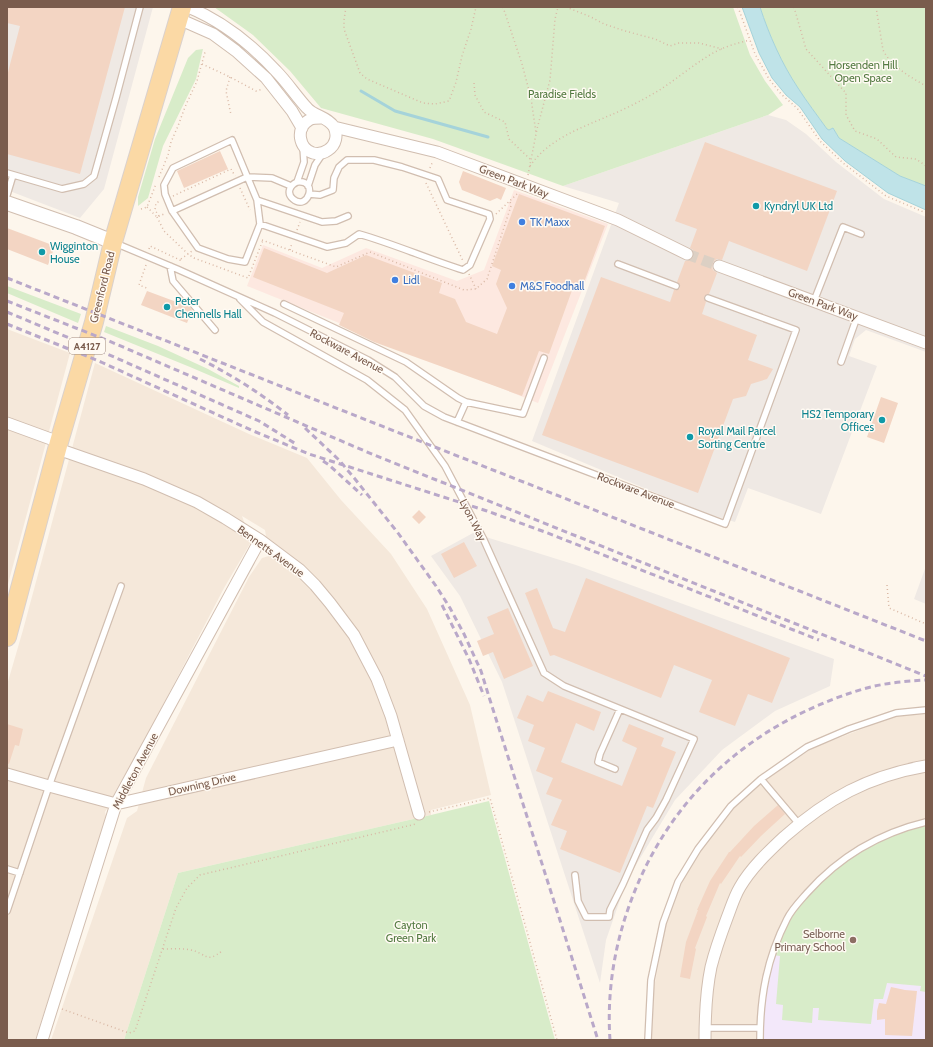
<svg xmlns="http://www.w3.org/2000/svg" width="933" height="1047" font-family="Cabin,sans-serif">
  <rect width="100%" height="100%" fill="#fdf6ec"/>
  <!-- residential -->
  <path fill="#f5e8da" d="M7 329 70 353 7 588Z
    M95 363 249 434 307 458 341 500 391 554 427 609 470 705 491 795 431 810V815L178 873 124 1040H51L127 818 137 811 146 778 249 577 262 558 269 556 265 530 242 516 251 542 224 588 118 791 105 812 107 820 35 1040H7V685L23 630Z
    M926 714V1040H651L652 998 667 919 689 866 725 816 748 792 813 748 898 715Z"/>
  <!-- commercial -->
  <path fill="#fde8e0" d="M514 190 608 224 538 403 247 286 263 245 322 268 366 248 457 281 484 270Z"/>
  <!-- industrial -->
  <path fill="#efe9e4" d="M7 7H153L104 189 80 218 7 190Z
    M768 115 786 120 806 134 836 162 884 199 926 217V352L866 330 855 339 849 356 877 366 821 514 748 488 735 522 699 511 532 441 619 203 563 186Z
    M473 533 576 565 834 659 830 686 775 711 722 750 675 800 627 880 606 940 600 983 502 682 460 596 431 556Z
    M926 566V604L914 599Z"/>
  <!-- education -->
  <path fill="#f3e8fa" d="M926 824V1040H763L764 1005 767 975 786 925Z"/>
  <!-- green -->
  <path fill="#d8ecc9" d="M214 7H733L750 55 765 81 783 105 768 115 563 186 433 139 321 108 290 71 253 35Z
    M760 7H926V186L900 176 839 138 833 128 829 130 827 129C817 115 807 102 798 88 782 64 769 35 760 7Z
    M203 49 196 79 163 146 148 198 138 206V197L155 139 188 58 196 50Z
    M7 286 81 314 78 323 7 293Z
    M106 326 158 346 208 369 239 386V388L190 367 104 332Z
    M489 801 555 1040H124L178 873 431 815Z
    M926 824V992L920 991 921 986 887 983 883 999H874L871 1024 818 1020 819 1008H813L812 1023 782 1020 783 1005 776 1004 780 956 773 955 786 925 795 910 830 873 862 850 895 833Z"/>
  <!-- water -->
  <path fill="#bfe3e8" stroke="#a5d3da" d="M742 7H760C769 35 782 64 798 88 807 102 817 115 827 129L829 130 833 128 839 138 900 176 926 186V210L888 193 845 161 822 139 800 107 786 95 772 78 759 53Z"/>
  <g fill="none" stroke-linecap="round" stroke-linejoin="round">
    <!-- stream -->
    <path stroke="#a5d3da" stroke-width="3" d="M361 91 395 111 488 137"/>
  </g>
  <!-- building -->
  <path fill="#f3d5c3" d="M7 7H125L80 174 7 154V76L20 26 7 23Z
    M705 142 837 191 807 271 729 241 722 260 717 259 714 261 713 263 712 267 713 270 717 273 709 294 706 295 704 297 705 300 706 302 702 314 757 335 748 360 773 369 767 379 751 384 746 396 733 399 698 493 542 435 601 277 670 302 674 290H677L680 288V285L677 282 685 261 691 260 693 257 694 253 693 250 690 248 697 229 675 221Z
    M220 151 228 169 184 188 177 171Z
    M463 171 506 188 501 200 497 198 490 201 462 190 459 182Z
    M519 194 605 226 583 285 575 282 549 354 539 351 522 396 374 342 339 325 344 313 253 277 264 248 327 273 366 255 442 283 439 293 455 299 466 322 497 334 507 308 496 284 501 270 492 266Z
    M7 228 55 246 48 265 7 249Z
    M147 291 190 307 192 310 187 323 141 305Z
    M881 397 898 403 884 443 867 437Z
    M419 510 426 517 419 524 412 517Z
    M464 542 477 566 454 578 441 554Z
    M586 578 790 658 772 703 748 694 735 726 699 712 712 680 674 665 661 698 554 655 550 656 525 593 537 588 553 628 565 632Z
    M508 608 533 666 504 679 493 652 483 656 477 641 494 634 487 617Z
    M548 691 601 712 594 731 576 723 561 762 622 786 637 748 622 741 629 724 664 738 661 746 676 752 653 808 647 806 620 873 560 849 567 831 551 825 562 800 546 794 553 778 536 771 545 748 528 741 534 725 517 718 527 695 543 702Z
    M7 724 23 729 19 746 15 745 9 764 7 763Z
    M778 805 785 814 761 836 741 857 740 856 721 884 720 883 706 916 707 917 695 948 696 949 690 979 680 977 686 942 698 910H697L710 881 729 852H730L754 826Z
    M891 987 905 990 917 991 912 1036 885 1035V1019L877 1020V1011L879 1003 886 1004Z"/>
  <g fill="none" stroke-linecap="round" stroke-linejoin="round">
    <!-- minor-tunnel -->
    <path stroke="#dcd0c4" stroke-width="11" stroke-dasharray="11 5.5" stroke-linecap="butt" d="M687 254 719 266"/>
    <defs>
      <path id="service" d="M7 173 62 189 84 184 94 176 116 98 140 7
        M297 182C319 179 308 212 293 199 286 193 290 185 297 182L304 162 303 147
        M308 186 315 165 323 153
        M309 194 320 195 333 190 334 178 339 167 347 160H374L402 167 438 179 447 200 489 214 490 219 470 265 463 270C428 259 394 244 359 234L346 243 327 247 260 224 245 262 228 259 198 248 172 211 165 194 164 185 173 168 232 140 257 200 322 222 336 221 348 216
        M7 195 13 175
        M257 200 260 224
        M172 211 247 177 272 178 291 186
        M115 243 177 269 275 313 368 360 395 377 424 406 444 417 725 524 796 330 708 298
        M618 264 676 286
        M170 266 173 281 215 330
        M240 299 263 322 367 380 405 410 445 466 483 538 544 673 564 686 694 739 666 800 656 818 647 830 623 884 610 910 609 917H586L578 901 575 875
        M814 301 843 227 861 234
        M284 304 406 362 458 398 466 402 457 422
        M841 362 857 317
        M466 402 523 414 544 358
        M615 769 598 762 600 754 620 709
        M761 779 799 824
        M7 869 20 873
        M7 911 49 786 121 586
        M705 1028H760
        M648 1040 651 980 663 923 678 882 698 849 731 806 761 779 807 747 849 729 896 713 926 710
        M760 1040C760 996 767 958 787 919 792 909 800 901 807 893 839 857 880 833 926 822"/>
      <path id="minor" d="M188 7C222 21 251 44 276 71 287 82 296 96 307 108 314 116 328 117 334 127 338 135 336 145 328 150 324 153 318 154 313 153 299 149 295 128 309 120 312 118 317 118 321 118
        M179 19 213 34 236 51 266 78 292 111 302 128
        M334 127 437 152 618 220 687 254
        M719 266 926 343
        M7 423 59 442
        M58 449 144 479 197 502 225 518 260 540 300 570 315 585 330 603 354 635 377 679 391 716 419 814
        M7 774 49 786 116 804 398 740
        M42 1040 116 804 260 540
        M705 1040C705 1016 706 991 711 967 715 951 721 934 727 918 731 908 734 897 740 887 751 868 768 852 784 837 827 799 868 776 926 766"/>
      <path id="tertiary" d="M7 203 76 227 113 242"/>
      <path id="primary" d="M7 637 59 442 94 322 113 242 182 7"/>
    </defs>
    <!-- service casing -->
    <use href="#service" stroke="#d1beb0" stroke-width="8"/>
    <!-- minor casing -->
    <use href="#minor" stroke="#d1beb0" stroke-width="13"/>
    <!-- tertiary casing -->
    <use href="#tertiary" stroke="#d1beb0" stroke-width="16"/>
    <!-- primary casing -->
    <use href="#primary" stroke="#dad1cd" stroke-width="20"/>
    <!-- path -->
    <path stroke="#d9b8a5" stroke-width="1.5" stroke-dasharray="1 3" stroke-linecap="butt" d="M346 7 344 20V29L360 73 367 79 423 103 435 104 449 101 456 82 462 56 471 29 476 7
      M503 7 522 64 531 98 536 133
      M566 7 591 17 604 24 625 31 655 39 670 46 679 43H699L722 49
      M738 7 755 54 769 79 781 94 797 108 820 141 843 163 886 196 926 213
      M794 7 806 49 846 93V115L855 131 877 139 896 157 916 159 926 166
      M876 7 883 50C891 66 910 77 926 86
      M202 64 230 77 256 91 263 89
      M230 77 226 91 231 115
      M474 83 475 95 484 112 505 122 509 139 531 160
      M530 166C548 140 578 129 606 117 623 110 641 101 658 91 677 79 695 63 715 52 726 46 738 43 750 40
      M430 168 433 161
      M528 175 537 129 550 80 555 19 558 7
      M159 177 168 155 171 142 178 126 185 107 197 81 205 52
      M426 183 463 261
      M240 188 250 210
      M173 196 231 169 235 176
      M147 207 157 217 164 214
      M141 209 147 207 156 184
      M496 214 518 193
      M159 216 155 210 156 203 160 201
      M157 217 164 231 188 254 194 258 248 278 263 240
      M297 230 300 222
      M262 240 336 267 370 252 464 290 476 289 487 279 511 206 510 201
      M149 249 150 246 180 260 179 262
      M290 250 292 243
      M181 259 192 251
      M146 265 139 285 149 289
      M469 274 476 289
      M887 585 889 608 926 624
      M429 812 490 798 557 1040
      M163 949C172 949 182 948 191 950 206 953 206 964 222 951
      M62 1009 129 1033 135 1031 176 908 187 888 200 875 416 824"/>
    <!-- service -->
    <use href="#service" stroke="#fff" stroke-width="5.5"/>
    <!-- minor -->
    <use href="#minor" stroke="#fff" stroke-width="11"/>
    <!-- tertiary -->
    <use href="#tertiary" stroke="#fff" stroke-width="14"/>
    <!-- primary -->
    <use href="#primary" stroke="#fbd9a5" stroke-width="18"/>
    <!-- rail -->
    <path stroke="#b9a8c9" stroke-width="3" stroke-dasharray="6 4" stroke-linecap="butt" d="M7 278 926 641
      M7 301 109 341 374 455 926 676
      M7 312 105 353 259 421 296 444
      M7 324 101 362 251 430 309 454 487 511 545 532 819 640
      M200 359C232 375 260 393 288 415
      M305 428 339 460 355 479 398 533 436 586 450 608 464 634 481 671 490 700 598 1040
      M323 461 329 465 362 495
      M442 605 469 659 484 696
      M610 1040C607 997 613 953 627 912 665 799 750 723 863 689 884 683 905 681 926 680"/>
  </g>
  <!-- markers -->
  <g fill="#0f9aa8" stroke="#fffaf3" stroke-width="1.5">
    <circle cx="756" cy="206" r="4"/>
    <circle cx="42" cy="252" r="4"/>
    <circle cx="167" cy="307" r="4"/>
    <circle cx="882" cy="420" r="4"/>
    <circle cx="690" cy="437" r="4"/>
  </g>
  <g fill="#3f7fe0" stroke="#fffaf3" stroke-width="1.5">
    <circle cx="522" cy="222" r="4"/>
    <circle cx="395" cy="280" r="4"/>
    <circle cx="512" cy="286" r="4"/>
  </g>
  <circle fill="#8d6e63" stroke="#fffaf3" stroke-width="1.5" cx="853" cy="940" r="4"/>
  <g text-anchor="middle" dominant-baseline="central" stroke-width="3" stroke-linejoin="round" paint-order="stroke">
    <!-- shield labels -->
    <rect fill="#fffaf3" stroke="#a28b7f" stroke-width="1" x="69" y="338" width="36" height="16" rx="3"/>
    <g font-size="10" font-weight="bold" fill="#7a5c4d">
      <text x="87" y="346">A4127</text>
    </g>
    <!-- park labels -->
    <g font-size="11" fill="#537a41" stroke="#fffaf3">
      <text x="863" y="65">Horsenden Hill<tspan x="863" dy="13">Open Space</tspan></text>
      <text x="562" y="94">Paradise Fields</text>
      <text x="411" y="925">Cayton<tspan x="411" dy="13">Green Park</tspan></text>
    </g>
    <!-- street labels -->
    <g font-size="11" fill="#7a5c4d" stroke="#fffaf3">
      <text transform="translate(514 181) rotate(21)">Green Park Way</text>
      <text transform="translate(102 287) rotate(-76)">Greenford Road</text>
      <text transform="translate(823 304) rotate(20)">Green Park Way</text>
      <text transform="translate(347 351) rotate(28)">Rockware Avenue</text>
      <text transform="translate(636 490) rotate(21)">Rockware Avenue</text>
      <text transform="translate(473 520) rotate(63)">Lyon Way</text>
      <text transform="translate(271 551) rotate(36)">Bennetts Avenue</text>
      <text transform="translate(135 771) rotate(-62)">Middleton Avenue</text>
      <text transform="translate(202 784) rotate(-13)">Downing Drive</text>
    </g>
    <!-- culture labels -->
    <g font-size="11" fill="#0d838f" stroke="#fffaf3" text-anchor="start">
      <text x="764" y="206">Kyndryl UK Ltd</text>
      <text x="50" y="246">Wigginton<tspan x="50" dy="13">House</tspan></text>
      <text x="175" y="301">Peter<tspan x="175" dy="13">Chennells Hall</tspan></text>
      <text x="874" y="414" text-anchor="end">HS2 Temporary<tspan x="874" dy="13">Offices</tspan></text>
      <text x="698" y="431">Royal Mail Parcel<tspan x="698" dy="13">Sorting Centre</tspan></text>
    </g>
    <!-- shop labels -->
    <g font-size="11" fill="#366cbe" stroke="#fffaf3" text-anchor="start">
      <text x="530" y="222">TK Maxx</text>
      <text x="403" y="280">Lidl</text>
      <text x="520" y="286">M&amp;S Foodhall</text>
    </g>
    <!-- education labels -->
    <g font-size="11" fill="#785e54" stroke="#fffaf3" text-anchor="end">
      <text x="845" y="934">Selborne<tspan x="845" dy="13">Primary School</tspan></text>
    </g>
  </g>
  <!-- border -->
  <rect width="933" height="1047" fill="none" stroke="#7a5c4d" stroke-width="16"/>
</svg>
